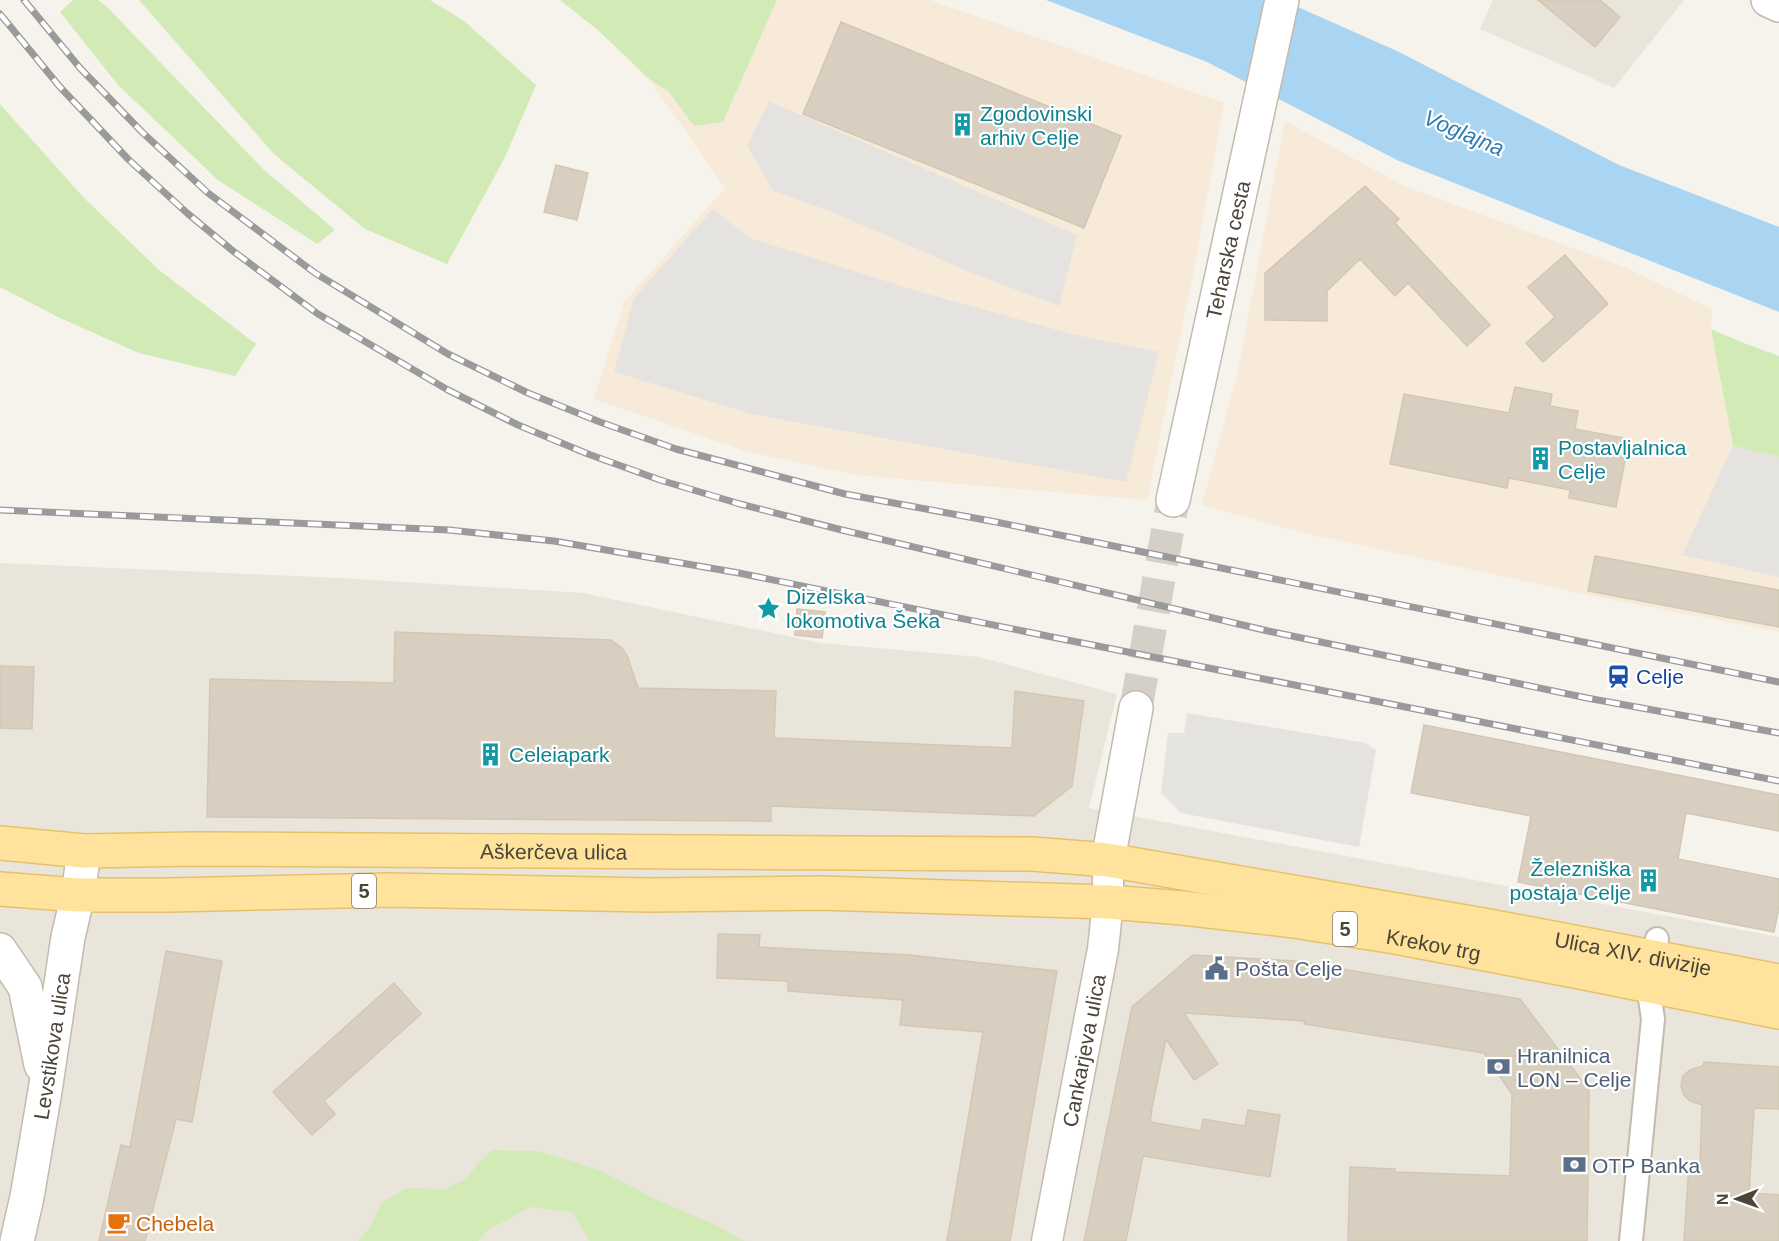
<svg xmlns="http://www.w3.org/2000/svg" width="1779" height="1241" font-family="Helvetica,sans-serif">
  <rect width="100%" height="100%" fill="#f6f3ec"/>
  <!-- residential -->
  <path fill="#eae5da" d="M1493 0H1684L1614 88 1480 29Z
    M0 563 340 578 583 593 821 643 979 657 1117 694 1089 808 1779 937V1241H0Z"/>
  <!-- commercial -->
  <path fill="#f7ead8" d="M777 0H930L1224 103 1194 269 1147 500 856 475 745 451 594 399 624 302 725 188 649 79 669 92 694 125 723 122Z
    M1285 121 1404 186 1622 266 1712 309 1711 329 1733 446 1779 457V632L1584 594 1304 533 1202 505 1238 371Z"/>
  <!-- green -->
  <path fill="#d2eab5" d="M73 0H98L107 7 263 169 335 230 317 244 218 180 118 85 60 12Z
    M139 0H430L464 21 536 85 505 157 447 264 365 229 274 154Z
    M560 0H777L723 122 694 126 669 92 649 79 599 31Z
    M0 104 83 197 159 270 256 344 235 376 139 353 60 318 0 287Z
    M1711 329 1741 342 1779 356V457L1733 446Z
    M493 1150 537 1151 600 1170 659 1201 713 1224 745 1241H590L572 1212 530 1207 486 1231 478 1241H358L370 1228 381 1203 407 1188 445 1189 468 1178 478 1163Z"/>
  <!-- parking -->
  <path fill="#e5e3e0" d="M769 101 1077 235 1059 306 977 275 832 212 773 191 747 145Z
    M713 209 750 238 920 292 1072 334 1159 352 1126 482 751 414 614 372 634 298Z
    M1733 446 1779 457V577L1682 555Z
    M1187 713 1366 743 1376 750 1359 847 1181 813 1161 793 1168 733H1184Z"/>
  <!-- water -->
  <path fill="#a9d4f2" d="M1046 0H1282L1397 51 1619 165 1779 227V312L1399 161 1207 62Z"/>
  <!-- building -->
  <path fill="#d8cfc1" stroke="#d3c7b4" stroke-width="1.5" d="M1538 0H1600L1620 17 1595 47Z
    M841 22 1121 136 1084 228 803 114Z
    M556 165 588 173 577 220 544 212Z
    M1365 186 1399 219 1395 223 1490 325 1467 346 1408 283 1395 296 1360 259 1327 291V321L1265 320V273Z
    M1565 255 1608 304 1543 362 1526 343 1555 317 1528 287Z
    M1515 387 1552 394 1550 406 1578 411 1575 429 1629 439 1616 507 1569 498 1570 490 1509 478 1507 488 1390 464 1404 394 1509 413Z
    M1595 556 1779 590V627L1588 591Z
    M797 609 825 612 822 638 795 635Z
    M395 632 611 640 623 649 628 658 638 688 776 691 774 738 1012 748 1015 691 1084 701 1072 786 1034 816 771 806V821L207 817 210 679 394 683Z
    M0 666 34 667 32 729 0 728Z
    M1424 725 1779 795V831L1686 813 1678 859 1779 879V907L1774 932 1518 882 1531 816 1411 793Z
    M718 934 760 935 759 947 909 955 1057 971 1010 1241H947L983 1032 900 1025 903 1000 788 991V981L717 978Z
    M166 951 222 961 192 1122 176 1119 145 1241H99L121 1145 130 1147Z
    M1193 955 1294 961 1520 999 1589 1090 1587 1241H1348L1350 1167 1395 1169V1172L1510 1176 1512 1094 1484 1053 1304 1024 1305 1021 1184 1013 1218 1064 1194 1080 1166 1039 1152 1108 1150 1111H1152L1150 1122 1201 1131 1203 1119 1245 1126 1248 1110 1280 1115 1270 1177 1143 1156 1126 1241H1084L1132 1007Z
    M394 983 421 1014 324 1101 335 1114 312 1135 273 1092Z
    M1704 1062 1779 1067V1109L1754 1108 1749 1193 1779 1195V1241H1684L1689 1166 1700 1167 1702 1105 1690 1101 1684 1095 1681 1086 1683 1076 1690 1070 1703 1066Z"/>
  <g fill="none" stroke-linecap="round" stroke-linejoin="round">
    <!-- tertiary-tunnel -->
    <path stroke="#d4d0c8" stroke-width="33" stroke-dasharray="33 16" stroke-linecap="butt" d="M1136 708 1173 500"/>
    <defs>
      <path id="pedestrian" d="M1631 1241 1653 1019 1648 986 1657 939"/>
      <g id="minor">
        <path id="s1" d="M1047 1241 1103 949 1108 902V860"/>
      </g>
      <g id="tertiary">
        <path d="M1768 0 1779 5"/>
        <path id="s2" d="M1173 500 1282 0"/>
        <path d="M1108 860 1136 708"/>
        <path d="M0 950 25 987 41 1065"/>
        <path id="s3" d="M17 1241 27 1197 45 1091 68 937 78 895 84 851"/>
      </g>
      <g id="primary">
        <path id="s4" d="M0 843 84 851 194 849 1032 854 1108 860 1489 926 1779 981"/>
        <path id="s5" d="M0 889 78 895H170L389 890 649 895 821 893 1108 902 1183 908 1294 921 1395 937 1580 972 1779 1012"/>
      </g>
    </defs>
    <!-- pedestrian casing -->
    <use href="#pedestrian" stroke="#c2bbae" stroke-width="26"/>
    <!-- minor casing -->
    <use href="#minor" stroke="#c2bbae" stroke-width="33"/>
    <!-- tertiary casing -->
    <use href="#tertiary" stroke="#c2bbae" stroke-width="36"/>
    <!-- primary casing -->
    <use href="#primary" stroke="#e6c16a" stroke-width="36"/>
    <!-- pedestrian -->
    <use href="#pedestrian" stroke="#fff" stroke-width="22"/>
    <!-- minor -->
    <use href="#minor" stroke="#fff" stroke-width="30"/>
    <!-- tertiary -->
    <use href="#tertiary" stroke="#fff" stroke-width="33"/>
    <!-- primary -->
    <use href="#primary" stroke="#ffe39c" stroke-width="33"/>
    <defs>
      <path id="rail" d="M24 0 80 68 143 133 208 193 315 273 448 354 528 393 600 422 676 449 845 494 996 522 1779 682
        M0 14 60 87 128 159 187 213 233 251 318 314 448 390 518 425 588 454 660 480 740 504 842 530 1268 631 1587 698 1779 733
        M0 510 449 530 554 541 739 573 1052 637 1779 781"/>
    </defs>
    <!-- rail casing -->
    <use href="#rail" stroke="#9a9a9a" stroke-width="7"/>
    <!-- rail -->
    <use href="#rail" stroke="#fff" stroke-width="4.5" stroke-dasharray="14" stroke-linecap="butt"/>
  </g>
  <!-- icons -->
  <defs>
    <symbol id="building-bare" viewBox="-9 -9 18 18"><path d="M-4-6H4V6H1V3H-1V6H-4ZM-2.5-4.3h1.7v1.8h-1.7ZM.8-4.3h1.7v1.8H.8ZM-2.5-1h1.7V.8h-1.7ZM.8-1h1.7V.8H.8Z" fill="#0f9aa8" stroke="#fff" stroke-width="2.5" paint-order="stroke"/></symbol>
    <symbol id="sight-bare" viewBox="-9 -9 18 18"><path d="M0-6L1.8-2.2L6-1.7L2.9 1.2L3.7 5.4L0 3.3L-3.7 5.4L-2.9 1.2L-6-1.7L-1.8-2.2Z" fill="#0f9aa8" stroke="#fff" stroke-width="2.5" paint-order="stroke"/></symbol>
    <symbol id="station-bare" viewBox="-9 -9 18 18"><path d="M-3-6H3Q5-6 5-4V2Q5 4 3 4L4.5 6H3L1.5 4h-3L-3 6H-4.5L-3 4Q-5 4-5 2V-4Q-5-6-3-6ZM-3.5-4v3h7v-3ZM-3.5 1v1.5H-2V1ZM2 1v1.5H3.5V1Z" fill="#1a4fb4" stroke="#fff" stroke-width="2.5" paint-order="stroke"/></symbol>
    <symbol id="civic-bare" viewBox="-9 -9 18 18"><path d="M-.6-6.5H3V-4.5H.6V-3L4-1V1h2V6H-6V1h2V-1L-.6-3ZM-1.2 2.5V6h2.4V2.5Z" fill="#5c6f8a" stroke="#fff" stroke-width="2.5" paint-order="stroke"/></symbol>
    <symbol id="bank-bare" viewBox="-9 -9 18 18"><path d="M-6-4H6V4H-6ZM0-2.3a2.3 2.3 0 1 0 0 4.6a2.3 2.3 0 1 0 0-4.6Z" fill="#5c6f8a" stroke="#fff" stroke-width="2.5" paint-order="stroke"/></symbol>
    <symbol id="cafe-bare" viewBox="-9 -9 18 18"><path d="M-5.5-4.5H6V0H3Q3 3.5 0 3.5H-2.5Q-5.5 3.5-5.5 0ZM3-3.2v2h1.7v-2ZM-6 4.5H4V6H-6Z" fill="#e8710a" stroke="#fff" stroke-width="2.5" paint-order="stroke"/></symbol>
  </defs>
  <g fill-rule="evenodd">
    <use href="#building-bare" x="946" y="108" width="33" height="33"/>
    <use href="#building-bare" x="1524" y="442" width="33" height="33"/>
    <use href="#sight-bare" x="752" y="592" width="33" height="33"/>
    <use href="#station-bare" x="1602" y="660" width="33" height="33"/>
    <use href="#building-bare" x="474" y="738" width="33" height="33"/>
    <use href="#building-bare" x="1632" y="864" width="33" height="33"/>
    <use href="#civic-bare" x="1200" y="952" width="33" height="33"/>
    <use href="#bank-bare" x="1482" y="1050" width="33" height="33"/>
    <use href="#bank-bare" x="1558" y="1148" width="33" height="33"/>
    <use href="#cafe-bare" x="102" y="1206" width="33" height="33"/>
  </g>
  <g text-anchor="middle" dominant-baseline="central" stroke-width="4.5" stroke-linejoin="round" paint-order="stroke">
    <!-- shield labels -->
    <g fill="#fff" stroke="#817c74" stroke-width="1.5">
      <rect x="352" y="874" width="24" height="34" rx="4.5"/>
      <rect x="1333" y="912" width="24" height="34" rx="4.5"/>
    </g>
    <g font-size="20" font-weight="bold" fill="#4b4439">
      <text x="364" y="891">5</text>
      <text x="1345" y="929">5</text>
    </g>
    <!-- culture labels -->
    <g font-size="21" fill="#0d838f" stroke="#fff" text-anchor="start">
      <text x="980" y="113">Zgodovinski<tspan x="980" dy="24">arhiv Celje</tspan></text>
      <text x="1558" y="447">Postavljalnica<tspan x="1558" dy="24">Celje</tspan></text>
      <text x="786" y="596">Dizelska<tspan x="786" dy="24">lokomotiva Šeka</tspan></text>
      <text x="509" y="754">Celeiapark</text>
      <text x="1631" y="868" text-anchor="end">Železniška<tspan x="1631" dy="24">postaja Celje</tspan></text>
    </g>
    <!-- street labels -->
    <g font-size="21" fill="#4b4439" stroke="#fff">
      <text stroke="none"><textPath href="#s2" startOffset="256">Teharska cesta</textPath></text>
      <text stroke="none"><textPath href="#s4" startOffset="554">Aškerčeva ulica</textPath></text>
      <text stroke="none"><textPath href="#s5" startOffset="1437">Krekov trg</textPath></text>
      <text stroke="none"><textPath href="#s4" startOffset="1642">Ulica XIV. divizije</textPath></text>
      <text stroke="none"><textPath href="#s3" startOffset="198">Levstikova ulica</textPath></text>
      <text stroke="none"><textPath href="#s1" startOffset="194">Cankarjeva ulica</textPath></text>
    </g>
    <!-- transit labels -->
    <g font-size="21" fill="#164399" stroke="#fff" text-anchor="start">
      <text x="1636" y="676">Celje</text>
    </g>
    <!-- service labels -->
    <g font-size="21" fill="#4e5e75" stroke="#fff" text-anchor="start">
      <text x="1235" y="968">Pošta Celje</text>
      <text x="1517" y="1055">Hranilnica<tspan x="1517" dy="24">LON – Celje</tspan></text>
      <text x="1592" y="1165">OTP Banka</text>
    </g>
    <!-- food labels -->
    <g font-size="21" fill="#c56008" stroke="#fff" text-anchor="start">
      <text x="136" y="1223">Chebela</text>
    </g>
    <!-- water labels -->
    <g font-size="22" font-style="italic" fill="#2e7ab2" stroke="#fff">
      <text transform="translate(1464 133) rotate(23)">Voglajna</text>
    </g>
  </g>
  <!-- north arrow -->
  <g transform="translate(1737 1199) rotate(269)" stroke="#ffffff" stroke-width="4.5" paint-order="stroke">
  <path d="M0-4.5L10 22L0 15L-10 22Z" fill="#4b4439"/>
  <text y="-9" font-size="16" font-weight="bold" text-anchor="middle" fill="#4b4439">N</text>
  </g>
</svg>
